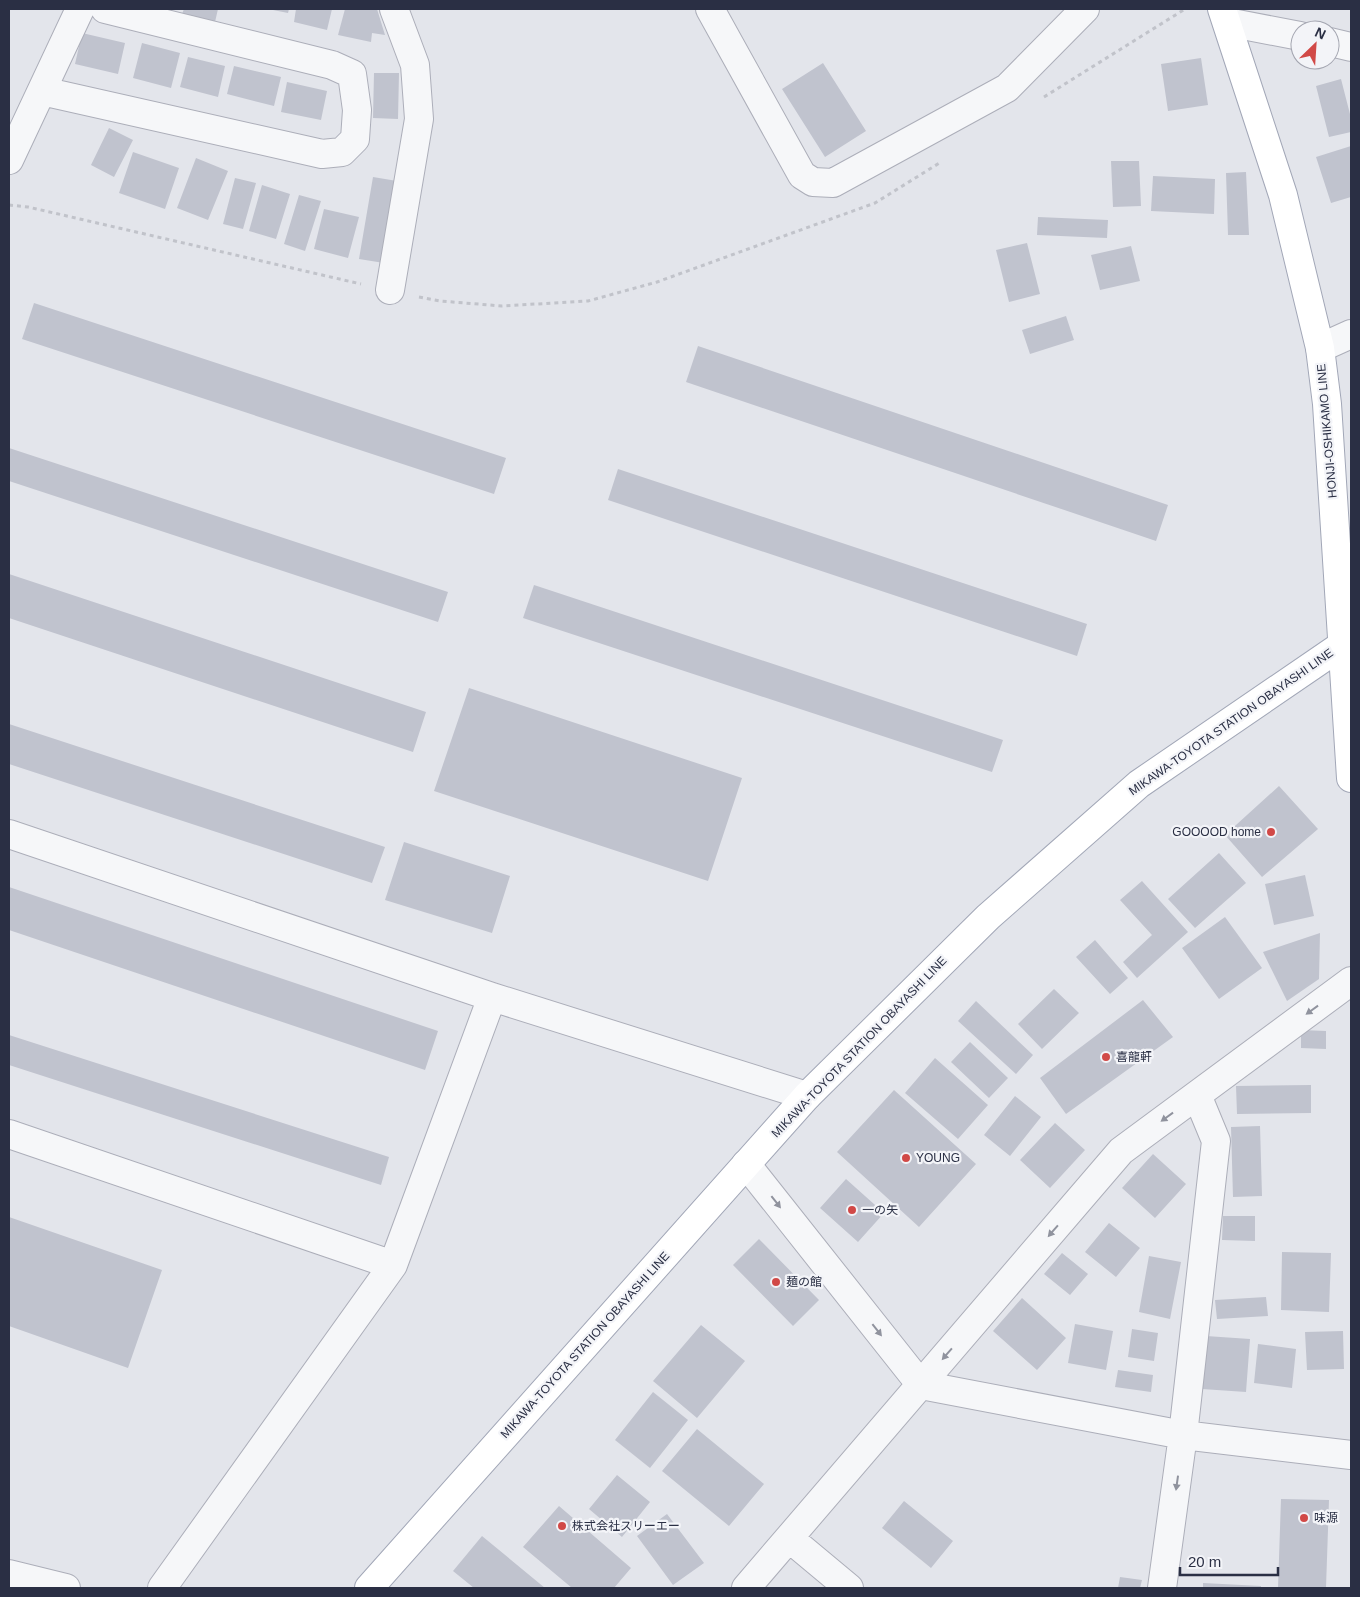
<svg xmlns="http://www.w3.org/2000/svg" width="1360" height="1597" font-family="Helvetica,'Noto Sans JP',sans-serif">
  <rect width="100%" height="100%" fill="#e3e5eb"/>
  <!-- building -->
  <path fill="#c0c3ce" d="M184 9H218L215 22 182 14Z
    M268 9H289L288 13Z
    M296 9H332L327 30 294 22Z
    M345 9H377L385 35 372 33 371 42 338 35Z
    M82 33 125 43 118 74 75 64Z
    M142 43 180 53 171 88 133 78Z
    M188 57 225 66 218 97 180 87Z
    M1201 58 1208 105 1168 111 1161 64Z
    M823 63 866 131 825 157 782 89Z
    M234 66 281 77 274 106 227 94Z
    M374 73H399L398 119 373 118Z
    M1341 79 1351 118V132L1329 137 1316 86Z
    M287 82 327 91 321 120 281 112Z
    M109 128 133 140 114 177 91 165Z
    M1351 146V197L1331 203 1316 157Z
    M133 152 179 168 165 209 119 193Z
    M196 158 228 171 208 220 177 208Z
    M1111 161H1139L1141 206 1113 207Z
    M1246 172 1249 235H1228L1226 173Z
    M1153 176 1215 179 1214 214 1151 211Z
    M373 177 397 181 384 263 359 259Z
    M235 178 256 183 243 229 223 224Z
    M262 185 290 194 276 239 249 231Z
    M299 195 321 201 305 251 284 244Z
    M324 209 359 217 348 258 314 249Z
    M1038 217 1108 220 1107 238 1037 235Z
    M1027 243 1040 294 1009 302 996 250Z
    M1131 246 1140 281 1100 290 1091 255Z
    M34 303 506 458 494 494 22 339Z
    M1066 316 1074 340 1030 354 1022 330Z
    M698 346 1168 505 1156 541 686 382Z
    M9 448 448 592 438 622 9 481Z
    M618 469 1087 624 1077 656 608 500Z
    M9 574 426 712 413 752 9 618Z
    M534 585 1003 740 992 772 523 618Z
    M469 688 742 778 708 881 434 791Z
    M9 724 385 847 372 883 9 764Z
    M1279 786 1318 829 1262 877 1225 835Z
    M404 842 510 876 492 933 385 900Z
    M1219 853 1246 883 1195 928 1168 899Z
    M1305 875 1314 916 1274 925 1265 884Z
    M1142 881 1188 932 1137 978 1123 962 1152 935 1120 900Z
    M9 887 438 1031 425 1070 9 930Z
    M1225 917 1262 968 1219 999 1182 948Z
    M1320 933 1319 979 1287 1001 1263 952Z
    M1095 940 1128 978 1110 994 1076 957Z
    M1054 989 1079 1013 1042 1049 1018 1024Z
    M1143 1000 1173 1037 1066 1114 1040 1078Z
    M976 1001 1033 1055 1016 1074 958 1021Z
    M1301 1030 1326 1031V1049L1301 1048Z
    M9 1035 389 1157 381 1185 9 1065Z
    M970 1042 1008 1078 989 1098 951 1062Z
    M935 1058 988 1105 958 1139 905 1093Z
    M1311 1085V1113L1237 1114 1236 1086Z
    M894 1090 976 1164 919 1227 837 1152Z
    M1015 1096 1041 1117 1010 1156 984 1135Z
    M1055 1123 1085 1150 1050 1188 1020 1160Z
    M1260 1126 1262 1196 1233 1197 1231 1127Z
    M1153 1154 1186 1184 1155 1218 1122 1188Z
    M846 1179 884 1213 858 1242 820 1208Z
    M1223 1216H1255V1241L1222 1240Z
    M9 1217 162 1270 128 1368 9 1326Z
    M1109 1223 1140 1248 1116 1277 1085 1252Z
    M759 1239 819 1300 793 1326 733 1265Z
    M1282 1252 1331 1253 1329 1312 1281 1310Z
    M1062 1253 1088 1274 1070 1295 1044 1274Z
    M1149 1256 1181 1262 1170 1319 1139 1312Z
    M1266 1297 1268 1316 1217 1319 1215 1300Z
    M1022 1298 1066 1338 1037 1370 993 1331Z
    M1075 1324 1113 1331 1106 1370 1068 1363Z
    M701 1325 745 1361 697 1418 653 1381Z
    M1132 1329 1158 1333 1154 1361 1128 1357Z
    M1343 1331 1344 1369 1307 1370 1305 1332Z
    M1206 1336 1250 1339 1246 1392 1202 1389Z
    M1258 1344 1296 1349 1292 1388 1254 1383Z
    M1118 1370 1153 1375 1151 1392 1115 1387Z
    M653 1392 688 1420 650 1468 615 1440Z
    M697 1429 764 1484 729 1526 662 1471Z
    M617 1475 650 1502 622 1537 589 1509Z
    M1281 1499 1329 1500 1326 1588H1278Z
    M904 1501 953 1541 931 1568 882 1528Z
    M559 1506 631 1568 614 1588H572L523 1547Z
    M667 1514 704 1563 673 1585 637 1536Z
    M482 1536 545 1588H474L453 1571Z
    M1120 1577 1142 1580 1140 1588H1118Z
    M1203 1583 1261 1586V1588H1203Z"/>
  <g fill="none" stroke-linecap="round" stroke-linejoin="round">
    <defs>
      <path id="minor" d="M710 9 802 175 813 182 833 183 1007 88 1085 9
        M1227 22 1300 36
        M1330 42 1351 47
        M42 91 322 154 342 152 355 139 357 110 352 74 332 65 105 9
        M9 160 80 9
        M390 290 419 119 415 65 394 9
        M1320 348 1351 334
        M9 834 492 997 807 1096
        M9 1134 393 1265
        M746 1164 921 1385 1183 1435 1351 1455
        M789 1538 849 1588
        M9 1574 66 1588
        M162 1588 393 1265 492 997
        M746 1588 1121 1151 1351 981
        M1162 1588 1183 1435 1216 1141 1197 1095"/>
      <path id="major" d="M1222 9 1283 195 1320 348 1327 404 1351 778
        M369 1588 807 1096 988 917 1139 784 1351 639"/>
    </defs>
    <!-- minor casing -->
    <use href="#minor" stroke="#acaeb9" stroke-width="30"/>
    <!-- major casing -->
    <use href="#major" stroke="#a2a7b7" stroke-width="30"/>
    <!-- path -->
    <path stroke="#c1c3ca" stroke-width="3" stroke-dasharray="4 4" stroke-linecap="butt" d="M1044 97 1185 9
      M9 205 28 207 361 284
      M419 297 440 301 502 306 588 301 657 282 875 203 941 162"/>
    <!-- minor -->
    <use href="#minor" stroke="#f6f7f9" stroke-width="28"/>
    <!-- major -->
    <use href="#major" stroke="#fff" stroke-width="28"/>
  </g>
  <!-- one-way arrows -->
  <defs><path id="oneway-solid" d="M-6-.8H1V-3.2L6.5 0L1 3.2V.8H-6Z" transform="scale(1.25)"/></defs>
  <g fill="#90939e">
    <use href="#oneway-solid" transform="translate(1312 1010) rotate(144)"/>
    <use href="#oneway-solid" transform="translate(1167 1117) rotate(144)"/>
    <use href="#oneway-solid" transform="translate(776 1202) rotate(52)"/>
    <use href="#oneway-solid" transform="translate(1053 1231) rotate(131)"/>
    <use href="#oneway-solid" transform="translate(877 1330) rotate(52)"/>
    <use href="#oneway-solid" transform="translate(947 1354) rotate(131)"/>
    <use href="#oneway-solid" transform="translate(1177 1483) rotate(98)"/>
  </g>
  <!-- markers -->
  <g fill="#d14947" stroke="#f3f4f8" stroke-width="2">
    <circle cx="1271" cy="832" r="5"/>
    <circle cx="1106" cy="1057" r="5"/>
    <circle cx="906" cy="1158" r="5"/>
    <circle cx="852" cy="1210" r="5"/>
    <circle cx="776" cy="1282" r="5"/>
    <circle cx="1304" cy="1518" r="5"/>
    <circle cx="562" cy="1526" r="5"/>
  </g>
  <g text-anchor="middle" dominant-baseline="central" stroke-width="4.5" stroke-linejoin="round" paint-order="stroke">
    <!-- street labels -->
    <g font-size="12" fill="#2a2f44" stroke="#f3f4f8">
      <text transform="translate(1327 431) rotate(-95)">HONJI-OSHIKAMO LINE</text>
      <text transform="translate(1231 722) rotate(-35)">MIKAWA-TOYOTA STATION OBAYASHI LINE</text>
      <text transform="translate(859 1047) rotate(-46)">MIKAWA-TOYOTA STATION OBAYASHI LINE</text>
      <text transform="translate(585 1345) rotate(-48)">MIKAWA-TOYOTA STATION OBAYASHI LINE</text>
    </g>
    <!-- poi labels -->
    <g font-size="12" fill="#2a2f44" stroke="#f3f4f8" text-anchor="start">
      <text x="1261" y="832" text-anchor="end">GOOOOD home</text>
      <text x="1116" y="1057">喜龍軒</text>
      <text x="916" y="1158">YOUNG</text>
      <text x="862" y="1210">一の矢</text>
      <text x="786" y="1282">麺の館</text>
      <text x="1314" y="1518">味源</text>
      <text x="572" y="1526">株式会社スリーエー</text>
    </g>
  </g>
  <!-- border -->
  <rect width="1360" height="1597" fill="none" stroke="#2a2f44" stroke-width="20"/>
  <!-- north arrow -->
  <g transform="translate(1315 45) rotate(25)"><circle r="24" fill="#f3f4f8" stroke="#a3a5b0"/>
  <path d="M0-4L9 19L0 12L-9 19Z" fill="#d14947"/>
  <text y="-8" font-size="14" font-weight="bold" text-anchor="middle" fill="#2a2f44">N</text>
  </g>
  <!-- scale -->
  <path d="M1180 1567v8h98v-8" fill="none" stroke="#2a2f44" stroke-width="2.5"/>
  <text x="1188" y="1567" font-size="15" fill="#2a2f44" stroke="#f3f4f8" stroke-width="4" paint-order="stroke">20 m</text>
</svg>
